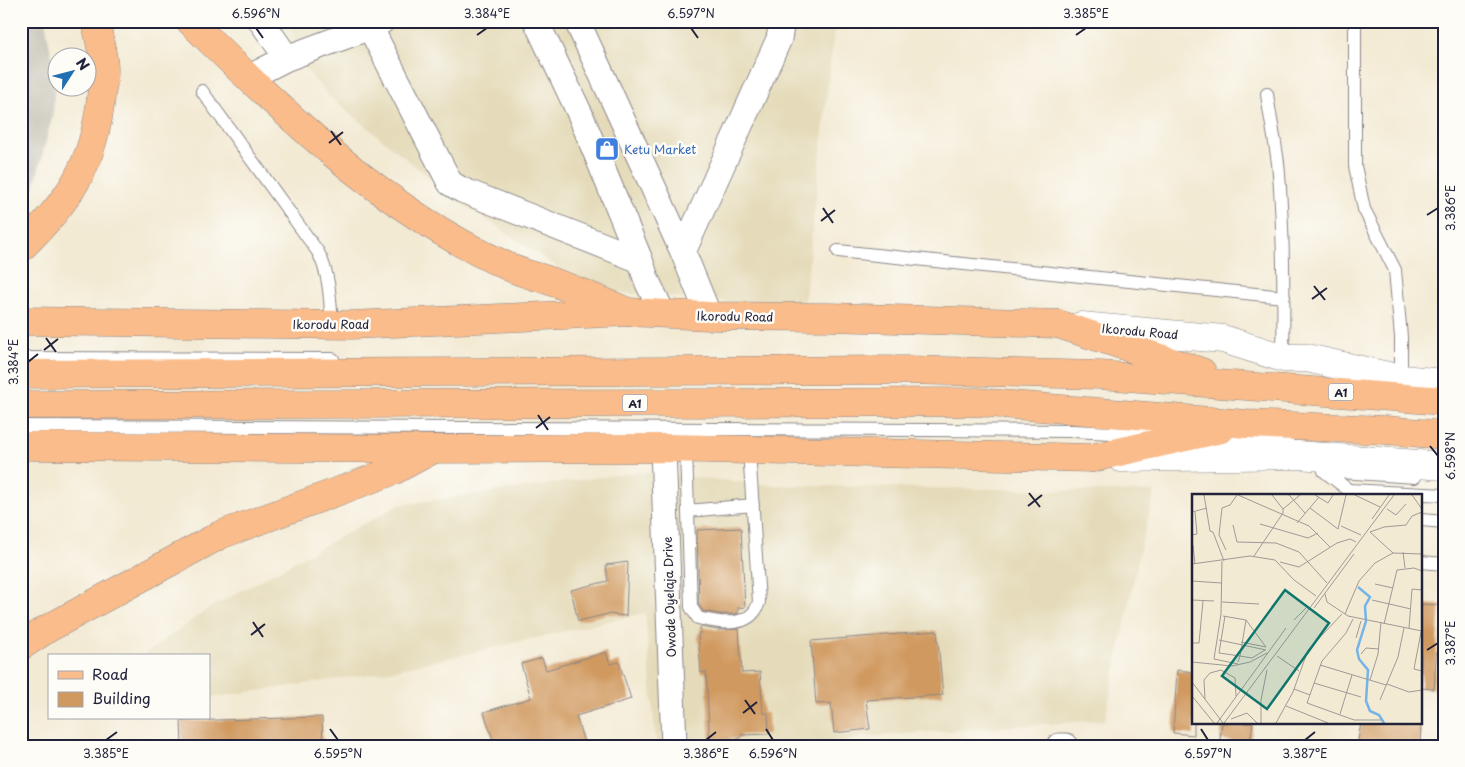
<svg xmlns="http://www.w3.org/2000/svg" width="1465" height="767" font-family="'Playpen Sans',sans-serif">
  <rect width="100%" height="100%" fill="#fdfcf7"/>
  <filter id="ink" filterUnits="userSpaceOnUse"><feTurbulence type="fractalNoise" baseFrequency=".02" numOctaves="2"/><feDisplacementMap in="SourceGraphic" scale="10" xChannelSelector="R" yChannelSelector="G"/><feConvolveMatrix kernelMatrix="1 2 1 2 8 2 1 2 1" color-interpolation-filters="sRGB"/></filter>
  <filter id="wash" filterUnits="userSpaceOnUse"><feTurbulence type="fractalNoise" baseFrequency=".0096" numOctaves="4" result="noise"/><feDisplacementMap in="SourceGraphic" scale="20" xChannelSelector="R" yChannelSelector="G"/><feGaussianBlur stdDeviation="1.12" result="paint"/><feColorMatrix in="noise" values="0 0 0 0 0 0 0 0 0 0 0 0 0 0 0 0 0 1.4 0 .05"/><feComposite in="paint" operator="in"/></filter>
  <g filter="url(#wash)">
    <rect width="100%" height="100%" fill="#f3ead4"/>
    <!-- built -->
    <path fill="#e5dbba" d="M262 21H835L804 307 593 291 457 200 331 98Z
      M637 472 772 485 1155 492 1141 545 1105 720 861 737 829 746H656L645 613 391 671 209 698V656H142L206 610 398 505Z"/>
    <!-- industrial -->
    <path fill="#c7c5b8" d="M21 21H45L55 75 53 113 31 200 21 212Z"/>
    <g id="blocks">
      <!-- building -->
      <path fill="#d0995f" d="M741 528 745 607 738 608V613L734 614H720L703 611 699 605 697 530Z
        M628 562 626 616 608 614 578 621 571 590 608 581 606 565Z
        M1421 604 1440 605 1434 689 1421 688Z
        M700 627 719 630 739 629 742 673 760 672 763 713H768L769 734 741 735V738L729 739 731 746H710L706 672 701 673 698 633H701Z
        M937 631 943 695 866 700 870 729 834 733 831 703 816 704 811 641Z
        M606 652 610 664 619 662 631 699 576 716 585 746H495L484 712 531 698 521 664 542 658 546 670Z
        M1177 670 1194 672V735L1173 733Z
        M322 717 323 746H182L181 721Z
        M1222 723H1253L1250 743 1220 740Z
        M1361 723H1421L1420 746H1357Z"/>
    </g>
  </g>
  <g filter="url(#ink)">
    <use href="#blocks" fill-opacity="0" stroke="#8a8688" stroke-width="1"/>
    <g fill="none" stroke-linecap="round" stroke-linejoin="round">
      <defs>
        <path id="service" d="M1355 21V166L1364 209 1395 270 1401 337V379
          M202 91 318 252C330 275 330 300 332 325
          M1267 94C1270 117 1275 140 1278 163 1284 228 1284 293 1283 358
          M838 251 1284 297
          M21 358 333 359
          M21 426 928 430 1073 431 1151 435
          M1214 438 1288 443
          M686 449 691 607 698 618C714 622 742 628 754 612 756 610 758 605 759 602L749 450
          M1324 471 1355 495
          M1325 471 1415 477
          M1351 496 1349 490 1444 495
          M688 511 753 505
          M1421 520 1444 522
          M1421 562 1444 564"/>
        <path id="minor" d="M382 21 370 27 450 183 462 190 640 260
          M536 21 580 114 640 260 647 281 663 314
          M577 21 683 252 709 316
          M287 58 370 27 367 21
          M248 78 287 58 261 21
          M683 252 779 39 782 21
          M663 448 674 746
          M1059 746H1066"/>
        <path id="tertiary" d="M1081 326 1223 339 1283 358H1307L1401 379 1444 383
          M1121 458 1298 455 1444 466"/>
        <path id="primary" d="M21 321 351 325 628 312 709 316 830 317 1058 324
          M21 446 434 449 663 448 1092 458"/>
        <path id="motorway" d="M190 21C283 113 386 212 507 266 520 273 536 276 550 281 576 290 602 301 628 312
          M21 248C69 201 94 165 101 97 102 88 104 79 104 70 104 54 98 37 96 21
          M1058 324 1202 372
          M21 374 906 370 1100 375 1444 401
          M21 405 977 402 1247 424 1385 430 1444 435
          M1092 458 1221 429
          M21 646 47 629 220 535 393 471 434 449"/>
      </defs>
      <!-- service casing -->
      <use href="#service" stroke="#8a8688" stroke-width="14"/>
      <!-- minor casing -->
      <use href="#minor" stroke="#8a8688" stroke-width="27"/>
      <!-- tertiary casing -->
      <use href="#tertiary" stroke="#8a8688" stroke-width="29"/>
      <!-- primary casing -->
      <use href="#primary" stroke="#8a8688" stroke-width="29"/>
      <!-- motorway casing -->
      <use href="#motorway" stroke="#8a8688" stroke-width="29"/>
      <!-- service -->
      <use href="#service" stroke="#fff" stroke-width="12"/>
      <!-- minor -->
      <use href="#minor" stroke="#fff" stroke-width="25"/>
      <!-- tertiary -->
      <use href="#tertiary" stroke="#fff" stroke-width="28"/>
      <!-- primary -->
      <use href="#primary" stroke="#fabc8b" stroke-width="28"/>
      <!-- motorway -->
      <use href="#motorway" stroke="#fabc8b" stroke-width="28"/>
    </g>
  </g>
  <!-- ticks -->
  <path fill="none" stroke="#22223b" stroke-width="2" d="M256 28 263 38M691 28 698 38M477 35 487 28M1076 35 1086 28M331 131 341 145M329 143 343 132M823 208 833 223M1427 215 1438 208M821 221 835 210M1314 286 1325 300M1312 299 1327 288M46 338 56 352M44 350 58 339M28 362 38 354M538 415 548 430M536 428 550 417M1430 446 1438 456M1029 493 1040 507M1028 506 1042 495M253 622 263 637M251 635 265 624M1427 650 1438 643M745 700 755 714M743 713 757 702M330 729 338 740M766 729 773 740M1201 729 1208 740M106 740 117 732M706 740 716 732M1305 740 1315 732"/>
  <!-- icons -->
  <defs>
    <symbol id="shop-square" viewBox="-11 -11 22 22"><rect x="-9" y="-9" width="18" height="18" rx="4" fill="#3f7fe0" stroke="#fdfcf7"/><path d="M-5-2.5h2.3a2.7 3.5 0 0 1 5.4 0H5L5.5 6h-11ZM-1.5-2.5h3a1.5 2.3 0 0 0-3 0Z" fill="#fff"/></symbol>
  </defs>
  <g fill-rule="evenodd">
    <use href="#shop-square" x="593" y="135" width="28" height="28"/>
  </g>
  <g text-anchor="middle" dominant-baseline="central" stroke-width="5" stroke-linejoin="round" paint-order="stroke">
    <!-- shield labels -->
    <g fill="#fdfcf7" stroke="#646373" stroke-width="1">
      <rect x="1328.5" y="383.5" width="25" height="17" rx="4"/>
      <rect x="622.5" y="394.5" width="25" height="17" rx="4"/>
    </g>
    <g font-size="11" font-weight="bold" fill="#22223b">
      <text x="1341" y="392">A1</text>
      <text x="635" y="403">A1</text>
    </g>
    <!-- shop labels -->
    <g font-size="12" fill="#366cbe" stroke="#fdfcf7" text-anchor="start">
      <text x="624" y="149">Ketu Market</text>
    </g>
    <!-- street labels -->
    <g font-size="12" fill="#22223b" stroke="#fdfcf7">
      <text transform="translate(735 316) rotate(1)">Ikorodu Road</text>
      <text x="331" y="324">Ikorodu Road</text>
      <text transform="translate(1140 331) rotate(5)">Ikorodu Road</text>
      <text transform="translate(669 597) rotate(-92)">Owode Oyelaja Drive</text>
    </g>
  </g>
  <!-- overview -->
  <g transform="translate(1192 494)">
    <rect width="230" height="230" fill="#f3ead4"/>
    <path fill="none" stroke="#74b4e8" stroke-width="2.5" d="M166 93 178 103 173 112 174 127 165 156 167 165 176 176 174 207 178 217 187 221 192 229"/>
    <path fill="none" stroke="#9f9a97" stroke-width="1" d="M12 1 18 37 21 38 32 67M46 1 117 32 138 53M97 1 113 19M123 1 136 9 141 1M163 1 188 13M220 1 230 15M118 14 146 35 154 1M91 15 108 1M195 15 204 21 214 10M0 18 15 14M180 25 197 1M105 29 127 3M68 30 116 44 126 39M41 31 45 48 84 49 107 58 135 89M149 32 169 41M178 38 192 33 214 31 220 22 230 18M178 38 201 59M0 41 5 40 3 18M1 51 3 70M34 56 27 41 30 14 38 11 45 1M211 58 213 74M62 62 91 19V15L80 1M30 67 29 120 22 165 46 170M88 68 107 73 145 49 158 45 164 48M0 70 58 62 83 66 102 86 124 102M0 87 29 89M183 90 201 94M133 100 135 108 156 122 230 137M0 106 22 107M180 106 219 115M30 108 67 110M122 114 162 60M153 120 167 87 183 69 201 59 230 60M31 122 54 126 74 153M33 122 27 159 48 162 46 168M161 125 154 139 130 167 115 209 162 226H189M54 126 48 162 60 164 73 156M102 126 115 113M192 130 205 76 222 74 230 77M217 134 220 95 230 96M229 138 222 175 230 177M164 144 169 127M27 146 74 156M49 148 74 153M0 149H7L11 107M169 160 174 154 187 155M85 162 107 177M0 168 40 172 58 168 75 159M128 171 194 191M178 186 186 160 189 128M0 188 31 229M122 189 169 203M195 190 217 198 230 196M102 195 118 201M0 202 22 229M13 205 12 186 18 179 29 176 43 184 44 202M188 206 206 163 212 134M94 212 136 229M148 220 160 181M39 225 55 219 65 229M25 229 94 134M32 229 202 1M69 229V206L75 176M84 229 101 198 116 156 150 120"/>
    <path fill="#0f766e" fill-opacity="0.15" stroke="#0f766e" stroke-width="2.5" d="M93 96 137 129 75 215 30 182Z"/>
    <rect width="230" height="230" fill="none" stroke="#22223b" stroke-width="2.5"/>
  </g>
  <!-- margin -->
  <rect width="1465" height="767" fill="none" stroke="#fdfcf7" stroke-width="55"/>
  <!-- legend -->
  <rect x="48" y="654" width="162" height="65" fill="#fdfcf7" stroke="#a5a5ac"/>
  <rect x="58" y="671" width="25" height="8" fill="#fabc8b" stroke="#a5a5ac"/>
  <text x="92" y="680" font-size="15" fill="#22223b">Road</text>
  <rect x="58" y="692" width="25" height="15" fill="#d0995f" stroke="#a5a5ac"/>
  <text x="92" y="704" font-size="15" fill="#22223b">Building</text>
  <!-- north arrow -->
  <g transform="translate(72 72) rotate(54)"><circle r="24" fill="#fdfcf7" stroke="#a5a5ac"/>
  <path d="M0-4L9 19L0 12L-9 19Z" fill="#1f6fb2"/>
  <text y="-8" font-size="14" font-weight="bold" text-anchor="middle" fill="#22223b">N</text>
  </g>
  <rect x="28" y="28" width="1410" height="712" fill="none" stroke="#22223b" stroke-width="2"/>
  <g font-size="12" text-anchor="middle" fill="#22223b">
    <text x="256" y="18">6.596°N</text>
    <text x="487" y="18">3.384°E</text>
    <text x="691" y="18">6.597°N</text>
    <text x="1086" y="18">3.385°E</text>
    <text transform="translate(1451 208) rotate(-90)" y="4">3.386°E</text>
    <text transform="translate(14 362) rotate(-90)" y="4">3.384°E</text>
    <text transform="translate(1451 456) rotate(-90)" y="4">6.598°N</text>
    <text transform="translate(1451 643) rotate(-90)" y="4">3.387°E</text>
    <text x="106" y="758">3.385°E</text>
    <text x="338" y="758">6.595°N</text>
    <text x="706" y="758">3.386°E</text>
    <text x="773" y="758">6.596°N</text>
    <text x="1208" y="758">6.597°N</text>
    <text x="1305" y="758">3.387°E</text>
  </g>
</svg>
